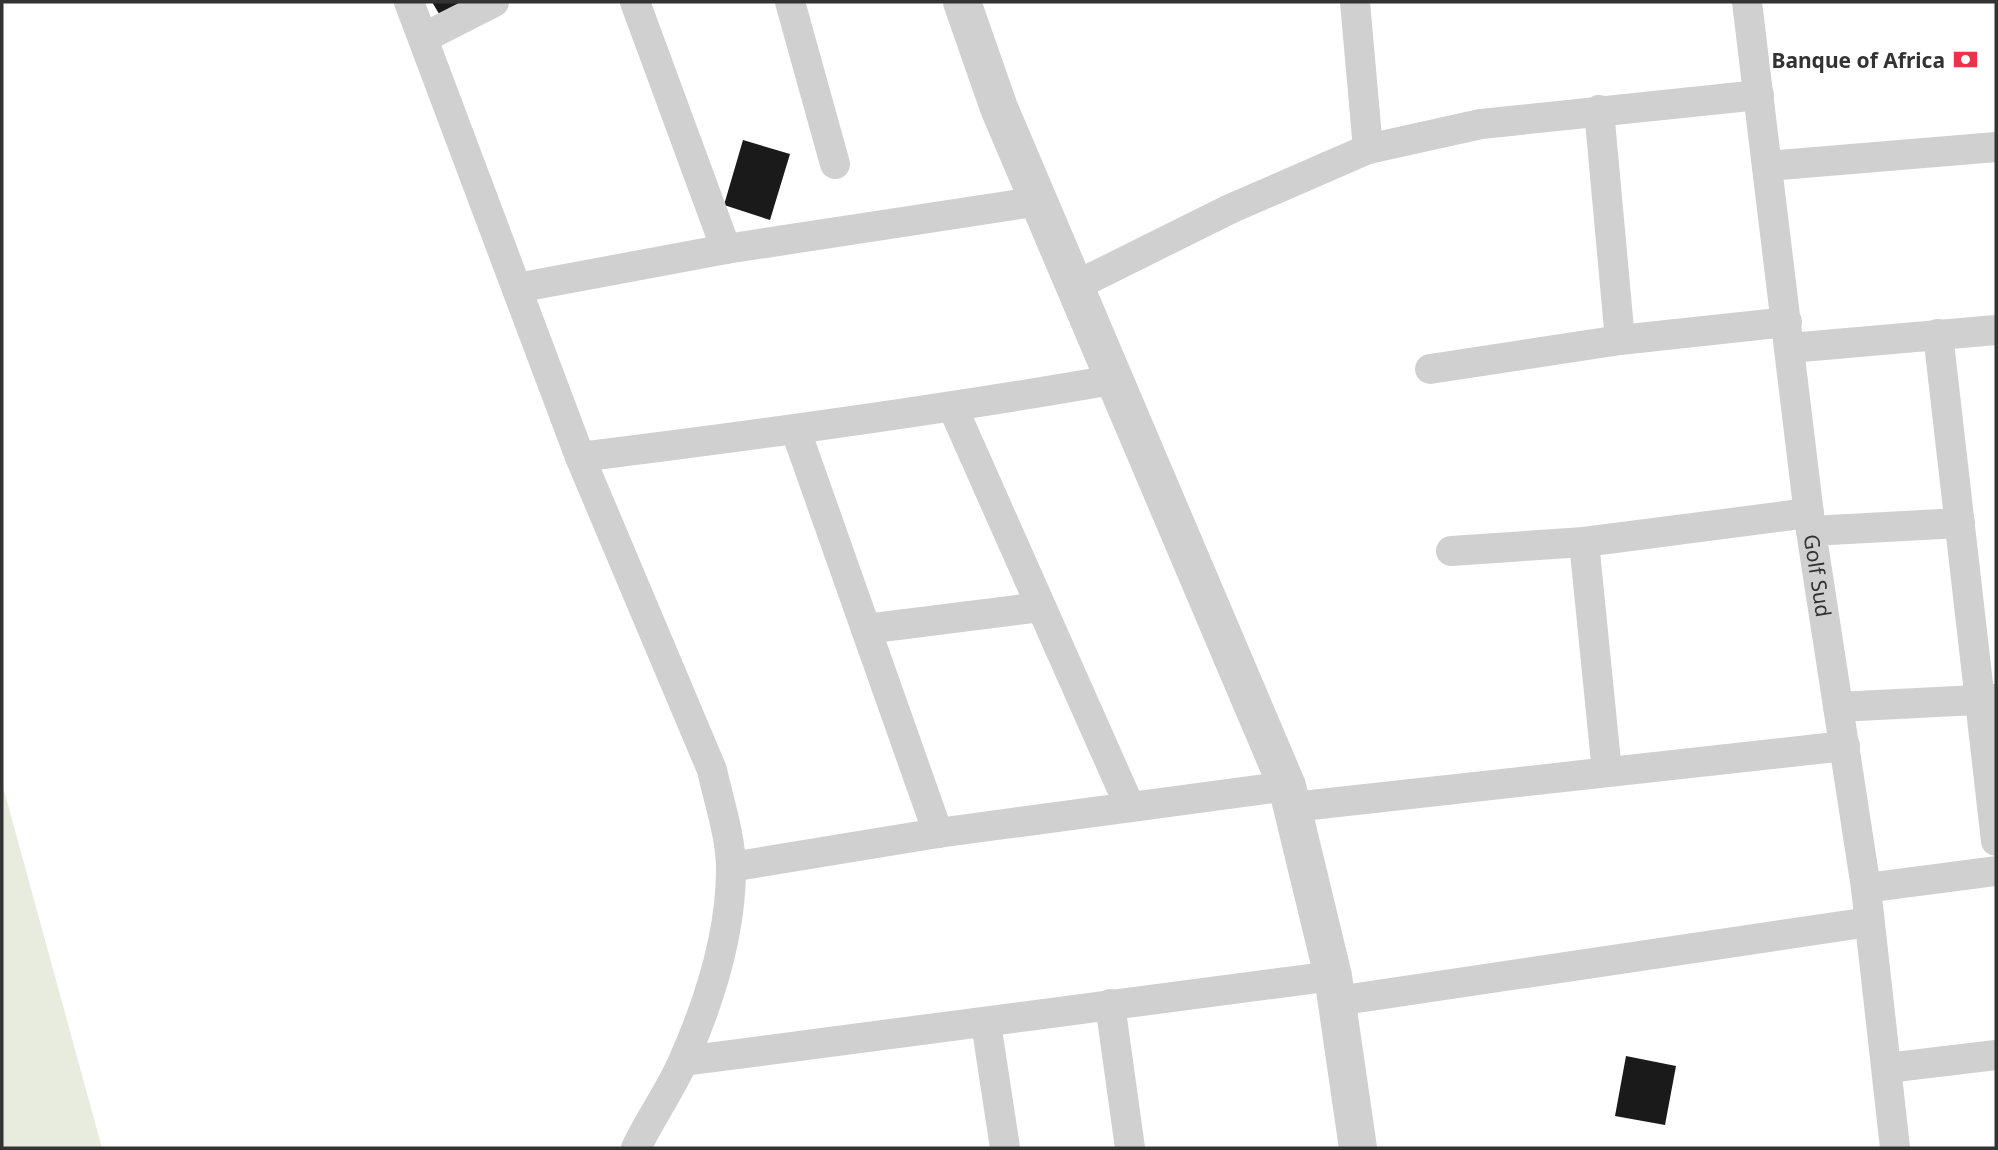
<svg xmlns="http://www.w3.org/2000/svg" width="1998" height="1150" font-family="'Noto Sans',sans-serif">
  <rect width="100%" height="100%" fill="#fff"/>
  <!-- green -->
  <path fill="#e7ecde" d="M2 783 102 1148H2Z"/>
  <!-- building -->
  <path fill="#1a1a1a" d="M432 2H472L441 17Z
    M743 140 790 154 770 220 724 205Z
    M1626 1056 1676 1066 1665 1125 1615 1116Z"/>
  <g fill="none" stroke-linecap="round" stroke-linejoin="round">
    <!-- minor -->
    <g stroke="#d0d0d0" stroke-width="30">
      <path d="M409 2 580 457 712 770C719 802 731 837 731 869 731 934 710 1000 684 1059 671 1090 650 1118 636 1148"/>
      <path d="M635 2 726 249"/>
      <path d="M790 2 835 164"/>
      <path d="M1355 2 1368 149"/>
      <path id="s1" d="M1747 2 1811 531 1866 888 1895 1148"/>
      <path d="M425 37 494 2"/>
      <path d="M1599 110 1620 340"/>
      <path d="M1767 166 1996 147"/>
      <path d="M1075 286 1230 209 1368 149 1481 124 1759 95"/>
      <path d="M517 288 726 249 1040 201"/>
      <path d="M1938 334 1996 841"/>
      <path d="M1790 348 1996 330"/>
      <path d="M1430 369 1620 340 1787 322"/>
      <path d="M953 408 1130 807"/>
      <path d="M796 431 938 833"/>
      <path d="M580 457C758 435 935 411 1112 380"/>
      <path d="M1811 531 1960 523"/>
      <path d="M1584 542 1607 772"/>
      <path d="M1451 551 1584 542 1809 513"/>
      <path d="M866 629 1040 607"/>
      <path d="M1838 707 1996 699"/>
      <path d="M1293 807 1845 746"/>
      <path d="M731 867 938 833 1287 786"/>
      <path d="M1866 888 1996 871"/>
      <path d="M1337 1001 1869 922"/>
      <path d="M1110 1004 1130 1148"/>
      <path d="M986 1023 1005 1148"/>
      <path d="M684 1061 1333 976"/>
      <path d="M1887 1068 1996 1055"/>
    </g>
    <!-- tertiary -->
    <path stroke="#d0d0d0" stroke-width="38" d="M962 2 999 108 1287 786 1333 976 1358 1148"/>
  </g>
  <!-- icons -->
  <defs>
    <symbol id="bank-bare" viewBox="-9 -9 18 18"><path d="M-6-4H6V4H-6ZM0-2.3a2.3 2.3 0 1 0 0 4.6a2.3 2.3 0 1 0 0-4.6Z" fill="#ed324c" stroke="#fff" stroke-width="2.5" paint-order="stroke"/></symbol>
  </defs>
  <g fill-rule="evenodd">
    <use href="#bank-bare" x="1948" y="42" width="35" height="35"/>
  </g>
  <g text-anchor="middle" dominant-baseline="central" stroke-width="7" stroke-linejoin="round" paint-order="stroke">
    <!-- poi labels -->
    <g font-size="21" font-weight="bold" fill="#333" stroke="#fff" text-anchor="end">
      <text x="1945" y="60">Banque of Africa</text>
    </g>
    <!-- street labels -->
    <g font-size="21" fill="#333" stroke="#fff">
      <text stroke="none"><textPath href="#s1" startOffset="578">Golf Sud</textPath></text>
    </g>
  </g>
  <!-- border -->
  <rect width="1998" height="1150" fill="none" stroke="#333333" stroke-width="7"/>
</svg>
